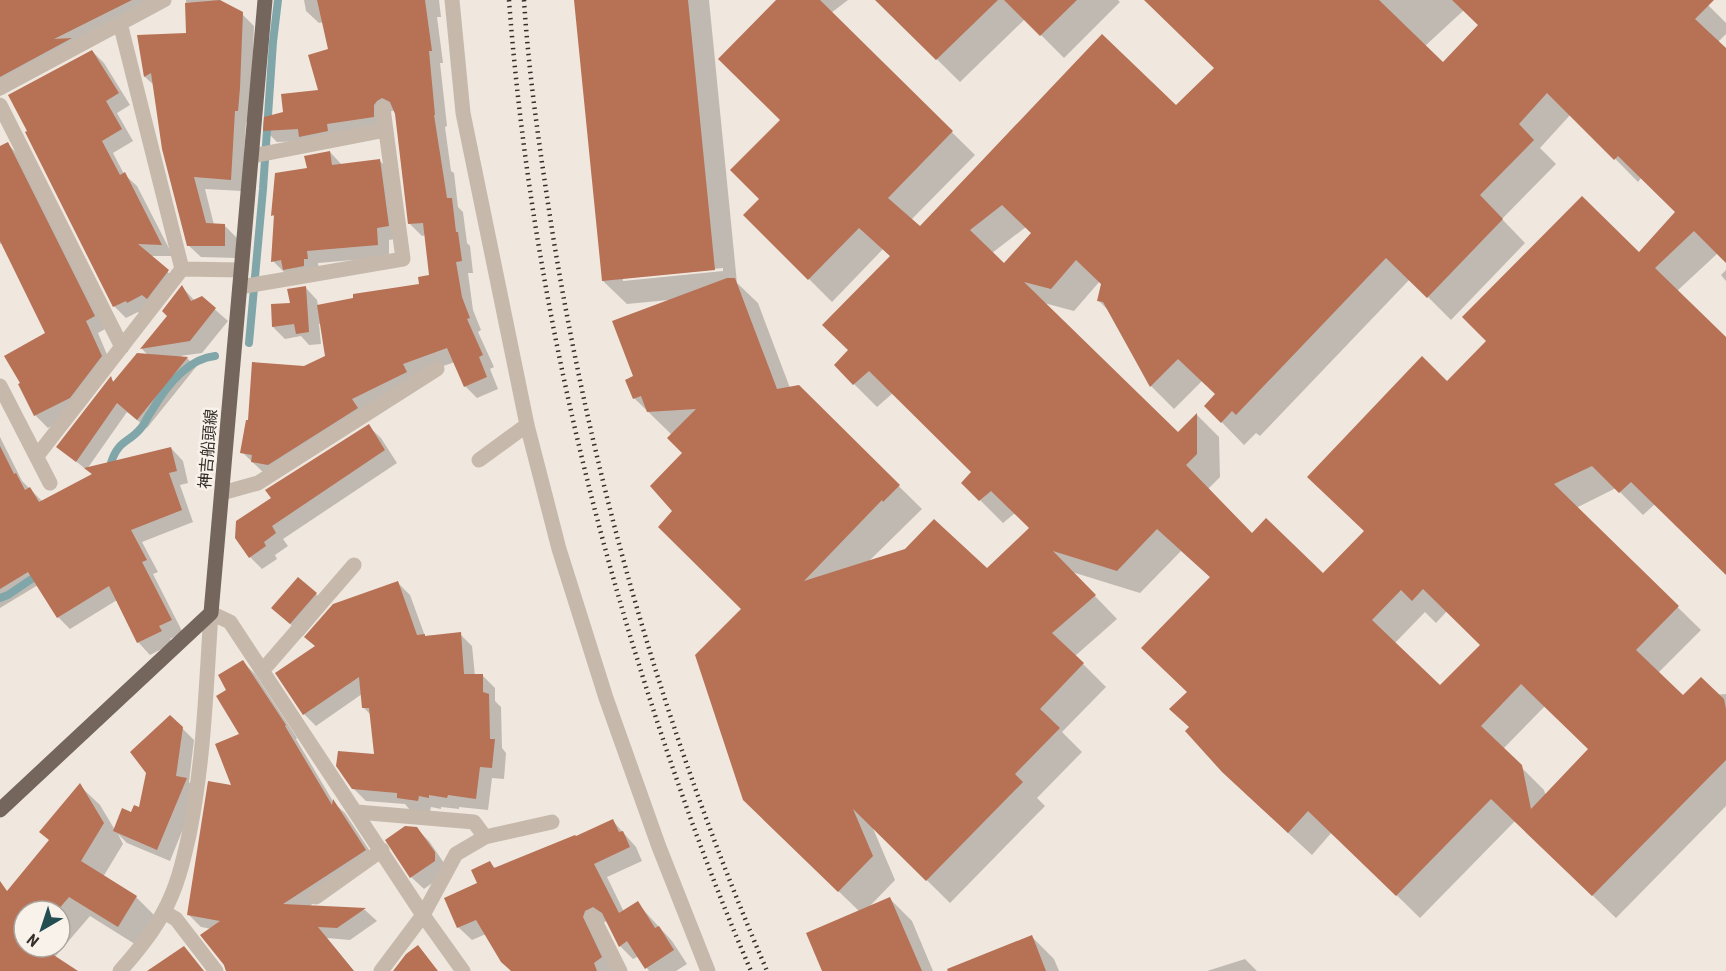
<svg xmlns="http://www.w3.org/2000/svg" width="1726" height="971" font-family="'Roboto Condensed','Noto Sans JP',sans-serif">
  <rect width="100%" height="100%" fill="#f0e8df"/>
  <!-- shadow -->
  <path fill="#0003" fill-rule="evenodd" d="M0 0H171L0 96Z
    M186 0H221L218 1 242 14 254 26 251 101 250 123 246 122 242 191 205 189 214 225 225 226 237 238V258L201 257 188 245 155 86 145 77 143 68 187 34Z
    M304 0H439L441 17H437L443 63H440L447 126 445 127 451 171 454 173 458 207 463 212 467 243 470 246 473 273H468L473 310 481 330 478 332 494 367 490 369 498 389 477 398 465 386 455 362 414 376 265 474 242 452 304 368 327 356 321 324H319L321 344 309 345 301 336 285 339 273 327 305 287 317 300 318 306 421 285 431 276 426 235 422 236 410 224 395 110 389 112 386 129 305 141 277 142 265 130 284 113 320 92 330 50 324 22 319 23 306 11Z
    M577 0H709L737 283 758 303 790 388 798 387 922 509 867 563 987 570 1031 528 1015 513 1003 523 963 483 973 472 893 393 877 407 854 384 850 351 891 257 883 249 832 302 745 215 761 199 782 120 778 0H848L831 13 975 155 911 220 920 228 1176 107 1215 68 1146 0H1703L1726 23V34L1718 42 1726 50V261L1718 253 1677 291 1726 339V574L1655 504 1643 515 1616 488 1576 508 1701 630 1658 673 1683 697 1726 694V806L1616 918 1515 821 1420 918 1332 832 1312 855 1247 795 1190 728 1188 693 1211 578 1181 551 1140 593 1072 572 1117 619 1075 656 1106 687 1062 732 1082 752 1037 798 1045 806 950 903 872 826 895 880 867 909 890 899 912 921 933 971H823L860 912 768 823 743 609 675 511 684 453 672 435 634 398 635 377 669 300 627 304 603 281ZM1464 10 1479 26 1443 64 1425 46ZM1571 114 1638 182 1641 178 1677 213 1639 254 1447 383 1365 532 1323 575 1253 535 1208 489 1220 477 1219 437 1197 415 1178 434 1044 303 1074 311 1100 281 1102 284 1098 300 1110 312 1151 386 1174 409 1202 381 1217 394 1206 406 1244 445 1256 433 1260 436 1410 279 1451 320 1525 243 1502 219 1556 164 1540 148ZM1026 227 1033 233 1005 265 992 253ZM723 268V271L623 281V278ZM1447 611 1482 645 1440 688 1394 644 1425 612 1436 623ZM1545 706 1590 749 1546 796 1544 790 1503 749Z
    M877 0H1118L1120 2 1064 58 1025 19 960 82Z
    M92 51 104 63 130 105 117 113 133 141 113 153 124 174 137 186 173 256H150L180 283 140 315 138 312 126 318 114 306 29 132Z
    M7 143 19 156 107 328 98 333 113 369 82 410 48 428 35 415 20 385 47 334 2 243 0 244V147Z
    M330 152 342 165 379 160 392 173 400 238 389 240V257L318 263 319 271 285 273 273 261 275 218 273 215 309 169Z
    M1726 270V281L1721 275Z
    M182 287 195 301 202 298 228 321 202 353 180 356 187 358 196 367 147 428 127 412 87 469 171 448 183 461 188 483 180 485 193 522 142 542 158 572 153 574 183 633 170 639 173 643 150 655 138 642 117 600 70 629 58 617 38 585 0 608V437L22 481 43 502 93 475 58 447 111 379 115 383 148 355 142 349 169 316Z
    M368 426 381 438 397 463 283 539 288 546 275 555 277 559 262 569 250 557 273 498Z
    M398 583 410 595 425 636 460 634 472 646 475 676H483L495 688V701L501 707 502 748 506 753 504 779 492 778 488 810 459 807V809L441 807V809L431 807 430 812 410 810 405 804 366 801 353 788 375 756 371 715 364 708 362 694 316 726 304 714 316 647Z
    M316 594 328 606 303 636 273 608Z
    M243 662 255 674 297 738 296 739 334 803 345 813 377 862 308 907 365 910 377 921 350 940 327 938 354 971H226L212 929 201 927 189 915 234 787 241 735 228 690Z
    M182 728 194 740 189 782 198 792 170 861 127 843 118 834 123 844 103 877 136 897 156 917 138 946 90 916 54 958 70 971H0V891L5 896 50 841 80 786 100 805 115 830 131 814 140 809ZM24 911H60V947H24Z
    M613 821 636 847 642 861 607 877 624 912 637 903 672 941 687 964 676 971H649L639 956 633 959 620 946 607 921 598 925 615 971H511L486 934 472 940 458 927 490 863 496 869 577 838Z
    M416 828 429 841 446 866V873L424 889 411 877Z
    M1032 937 1054 959 1059 971H946Z
    M1245 959 1257 971H1207Z"/>
  <g fill="none" stroke-linecap="round" stroke-linejoin="round">
    <!-- stream -->
    <path stroke="#81a6a9" stroke-width="8" d="M249 343 263 189 273 42 278 0
      M114 470 111 463C118 440 129 443 141 428 145 424 147 417 151 412 165 388 186 359 215 356
      M0 598 8 595 39 574"/>
  </g>
  <!-- building -->
  <path fill="#b77155" fill-rule="evenodd" d="M0 0H132L54 39 72 38 0 77Z
    M220 0 243 12 240 88 238 111H235L231 180 194 177 206 223 225 224V246H187L162 149 151 73 144 77 137 35 186 33 185 3Z
    M317 0H425L432 51H429L435 115H434L447 198H452L456 232H458L462 261 456 262 462 297 470 318 467 319 483 355 479 357 487 377 464 387 447 348 403 364 407 372 352 399 358 408 268 465 251 462 252 455 240 453 246 420H248L252 362 304 366 325 356 317 305 353 298V294L419 284 418 277 429 275 423 223 408 224 395 114 390 102 382 98 377 101 374 105V117L327 124 328 131 299 137 298 129 263 131 264 117 283 112 281 94 318 90 308 55 328 49Z
    M574 0H688L715 270 602 281Z
    M776 0H820L953 131 888 198 920 226 1102 34 1176 105 1214 68 1144 0H1379L1443 62 1478 25 1452 0H1714L1695 19 1726 48V263L1694 231 1655 268 1726 337V575L1631 482 1619 493 1592 466 1554 484 1679 606 1636 650 1683 695 1701 677 1724 699 1726 709V760L1592 896 1491 799 1396 896 1308 811 1288 833 1222 772 1185 731 1189 727 1169 709 1187 692 1141 648 1210 577 1157 529 1117 571 1053 551 1096 595 1052 633 1084 663 1040 709 1060 728 1015 774 1023 782 926 881 853 809 873 856 838 892 743 800 695 655 741 609 658 527 672 511 650 486 682 453 667 438 696 409 647 412 641 396 633 399 625 380 633 376 612 321 727 278H735L777 389 799 385 900 485 883 502 882 500 804 581 905 549 934 519 987 568 1029 528 991 491 979 501 961 483 971 472 869 371 853 385 834 365 848 350 822 325 890 256 859 228 808 280 743 215 759 199 730 170 780 120 718 59ZM1547 93 1614 160 1618 156 1675 212 1639 252 1582 196 1462 317 1486 341 1447 381 1422 356 1307 477 1364 531 1323 573 1266 518 1252 533 1186 465 1197 454V413L1178 432 1024 282 1051 289 1076 260 1101 284 1097 301 1103 302 1150 387 1178 359 1215 394 1204 406 1221 423 1232 411 1236 415 1386 258 1427 298 1503 219 1480 195 1534 140 1519 124ZM1002 205 1031 233 1004 263 970 230ZM1423 589 1480 645 1440 685 1372 620 1401 590 1412 601ZM1521 684 1588 749 1531 809 1522 765 1481 726Z
    M875 0H998L936 60Z
    M1004 0H1077L1040 36Z
    M92 50 119 93 106 101 122 129 102 141 120 175 125 172 162 245 138 244 169 270 147 299 142 295 127 303 126 301 113 307 25 132 27 131 8 95Z
    M8 142 95 316 86 321 102 356 70 398 34 416 18 384 20 383 4 356 45 333 0 241V146Z
    M330 151 332 165 380 159 389 226 377 228 378 245 307 251 308 259H304V266L283 270 281 260 271 262 274 215 271 216 275 173 307 168 304 156Z
    M182 285 191 301 202 296 216 308 190 341 140 349 167 316 162 311Z
    M306 286 309 332 296 334 294 324 272 327 271 304 290 303 287 289Z
    M137 353 188 357 137 420 117 403 76 462 56 447 111 376 113 382Z
    M369 424 385 450 272 526 276 533 264 542 266 546 249 558 235 538 236 521 271 498 265 490Z
    M0 446 14 474 16 473 25 490 30 487 39 502 92 474 84 468 171 447 177 471 169 473 182 510 131 530 147 560 142 562 172 620 159 626 162 631 137 643 109 586 57 618 28 572 0 589Z
    M298 577 317 593 290 624 271 608Z
    M398 581 417 635 425 634V636L461 632 464 674H483V692L489 694 490 739H495L492 768 480 767 476 799 448 795 447 798 429 795V798L419 796 418 801 397 798V793L352 789 336 766 338 751 374 754 369 708H362L359 677 303 715 275 673 315 646 304 637 333 604Z
    M243 660 286 725 285 726 332 805 333 799 366 850 283 904 366 908 337 928 318 927 354 971H226L224 965 200 935 220 921 187 915 208 781 231 785 215 744 239 734 216 696 226 690 218 675Z
    M170 715 183 727 176 776 187 778 157 850 113 831 122 808 131 812 134 805 139 807 146 773 130 752Z
    M80 783 104 823 81 861 137 896 118 927 69 897 57 911H20L24 917V947H44L46 950 78 971H0V881L7 891 49 840 39 832Z
    M613 819 619 832 623 831 630 847 594 864 619 913 638 901 655 928 659 926 674 950 645 969 627 941 619 947 602 913 593 907 585 911 583 917 602 957 594 963 597 971H511L501 962 476 920 457 928 444 898 477 883 471 870 490 861 494 868 575 835 576 836Z
    M405 826 417 827 435 852V861L410 878 385 840Z
    M890 897 922 971H822L806 933Z
    M1032 935 1046 971H948L947 969Z
    M418 945 438 971H393L406 954Z
    M184 946 204 971H147Z"/>
  <g fill="none" stroke-linecap="round" stroke-linejoin="round">
    <!-- minor -->
    <path stroke="#c6b9ac" stroke-width="15" d="M452 0 463 113 527 425 559 549 606 698 659 847 708 971
      M120 23 182 269
      M0 88 164 0
      M0 105 122 347
      M252 156 386 130
      M240 287 403 259 383 108
      M0 386 50 483
      M37 456 182 269 241 270
      M479 460 527 425
      M222 493 258 483 437 369
      M263 670 354 565
      M357 812 474 822 485 837
      M316 897 382 850
      M164 912 176 919 216 971
      M593 917 620 971
      M120 971C136 953 152 934 163 913 177 888 183 862 189 835 204 762 206 687 211 613L230 622 423 915 463 971
      M381 971 423 915 456 854 485 837 552 822"/>
    <!-- major -->
    <path stroke="#75665d" stroke-width="15" d="M0 810 211 613 265 0"/>
    <!-- rail -->
    <path stroke="#352e2a" stroke-width="4.5" stroke-dasharray="1.5 4.5" stroke-linecap="butt" d="M509 0C526 227 572 450 640 668 672 770 708 872 751 971
      M524 0C529 79 541 158 553 236 594 488 666 736 767 971"/>
  </g>
  <g text-anchor="middle" dominant-baseline="central" stroke-width="5" stroke-linejoin="round" paint-order="stroke">
    <!-- street labels -->
    <g font-size="16" fill="#352e2a" stroke="#f8f2eb">
      <text transform="translate(208 449) rotate(-85)">神吉船頭線</text>
    </g>
  </g>
  <!-- north arrow -->
  <g transform="translate(42 929) rotate(219)"><circle r="28" fill="#f8f2eb" stroke="#aaa49e" stroke-width="1.5"/>
  <path d="M0-4.5L10 22L0 15L-10 22Z" fill="#244d52"/>
  <text y="-9" font-size="16" font-weight="bold" text-anchor="middle" fill="#352e2a">N</text>
  </g>
</svg>
